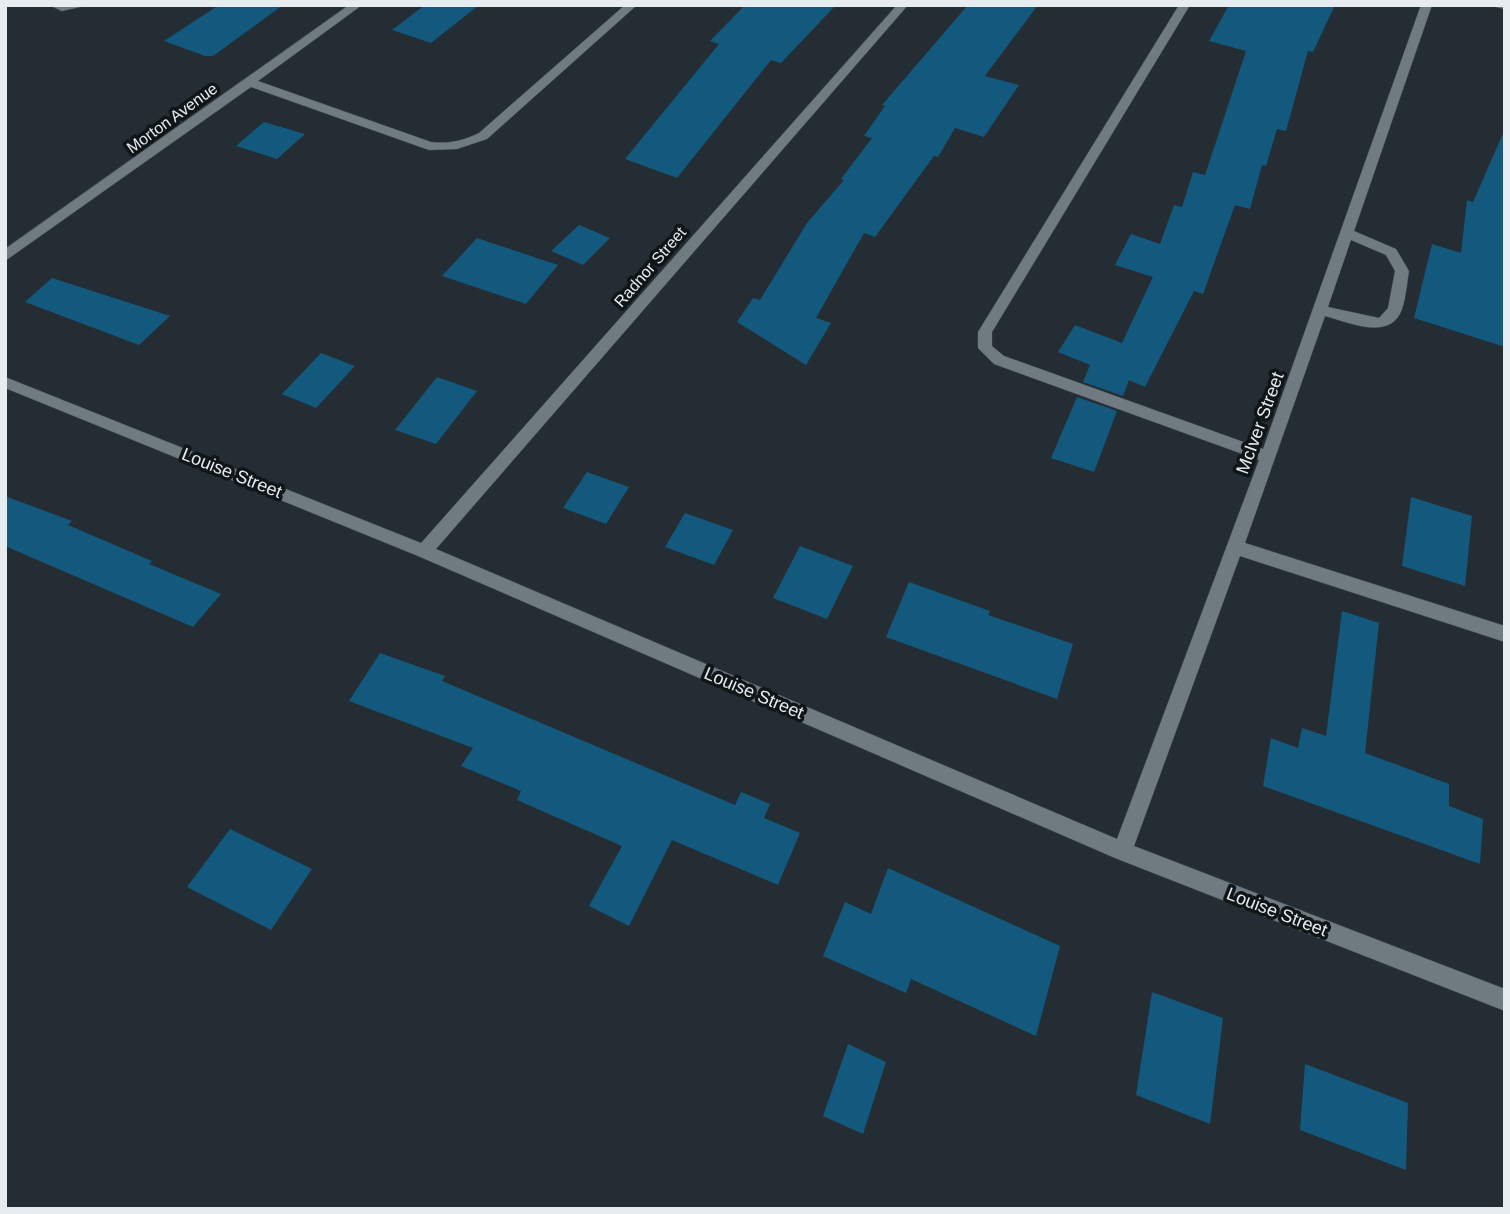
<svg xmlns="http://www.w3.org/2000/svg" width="1510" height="1214" font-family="Helvetica,sans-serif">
  <rect width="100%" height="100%" fill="#242d33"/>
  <!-- building -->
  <path fill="#13597d" d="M219 5H283L213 56H205L164 41Z
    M425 5H479L431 43 392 30Z
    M745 5H836L781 63 771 60 677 178 625 159 719 44 710 41Z
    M968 5H1038L985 76 1019 85 984 137 955 128 938 157 934 156 875 237 864 233 816 318 831 323 806 365 737 322 753 298 760 300 807 223 844 180 841 179 872 138 864 136 885 106 882 105Z
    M1229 5H1335L1313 52 1308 51 1286 131 1277 129 1266 166 1262 165 1250 209 1235 205 1203 294 1194 291 1145 387 1129 380 1123 396 1083 382 1090 365 1058 352 1075 325 1122 343 1153 277 1115 265 1131 234 1160 244 1174 205 1182 207 1193 172 1205 175 1246 51 1209 41Z
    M264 122 305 134 277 159 236 146Z
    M1505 129V347L1414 318 1432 244 1461 253 1467 200 1473 202Z
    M579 225 610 238 583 265 551 251Z
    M477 238 558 265 526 304 442 276Z
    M52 278 170 316 139 345 25 302Z
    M321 353 355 366 316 408 282 394Z
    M437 377 477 391 436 444 395 430Z
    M1077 397 1117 411 1094 472 1051 458Z
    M587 472 629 487 606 524 563 508Z
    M5 496 72 521 68 525 152 561 149 564 221 594 193 627 5 546Z
    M1411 497 1472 516 1465 586 1402 566Z
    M685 513 733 530 714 565 665 547Z
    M800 546 853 566 827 619 773 598Z
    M909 582 990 611 988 615 1073 644 1057 699 886 637Z
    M1342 611 1379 623 1365 753 1449 784V806L1483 819 1480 864 1263 786 1271 738 1298 748 1302 728 1326 736Z
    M380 653 445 676 442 681 735 805 741 792 770 804 764 818 800 833 778 885 672 840 629 926 589 906 622 846 517 800 521 791 461 766 473 748 349 701Z
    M230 829 312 869 271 930 187 887Z
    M888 868 1060 946 1036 1036 911 979 906 993 823 956 845 902 871 914Z
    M1152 992 1223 1018 1210 1124 1136 1095Z
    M848 1044 886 1062 863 1134 823 1116Z
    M1305 1064 1408 1103 1406 1170 1300 1130Z"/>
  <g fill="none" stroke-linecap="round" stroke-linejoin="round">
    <defs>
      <path id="minor" d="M49 5H89L62 11Z
        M349 5H362L258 81 431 142C448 144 463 141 479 133L625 5H637L487 139 457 149 429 150 251 87 5 261V249Z
        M897 5H908L436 549 1117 839 1259 460 994 364 978 348V332L1179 5H1190L992 332V346L1004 356 1263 449 1421 5H1432L1354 231 1396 249 1409 271C1407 283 1406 297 1402 309 1391 342 1348 322 1325 316L1245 543 1505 626V642L1240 556 1134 846 1505 989V1011L1115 858 418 556 5 388V377L421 543ZM1351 240 1386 255 1395 271 1388 308 1379 318 1328 307Z
        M1495 5H1505V9L1496 7Z"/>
    </defs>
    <!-- minor casing -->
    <use href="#minor" stroke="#40494e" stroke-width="1"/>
    <!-- minor -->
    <use href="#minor" fill="#6f7a81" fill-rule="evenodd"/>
  </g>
  <g text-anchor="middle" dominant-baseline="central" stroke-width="7" stroke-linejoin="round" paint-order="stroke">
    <!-- far-street labels -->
    <g font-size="16" fill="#e6ecf0" stroke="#101518">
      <text transform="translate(172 118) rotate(-36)">Morton Avenue</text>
      <text transform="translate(650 267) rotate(-49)">Radnor Street</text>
    </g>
    <!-- street labels -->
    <g font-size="18" fill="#e6ecf0" stroke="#101518">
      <text transform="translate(1260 423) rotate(-70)">McIver Street</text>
      <text transform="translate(232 473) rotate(22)">Louise Street</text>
      <text transform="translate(754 693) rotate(23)">Louise Street</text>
      <text transform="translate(1277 912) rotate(21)">Louise Street</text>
    </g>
  </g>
  <!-- border -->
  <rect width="1510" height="1214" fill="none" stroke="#e6ecf0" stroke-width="14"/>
</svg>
